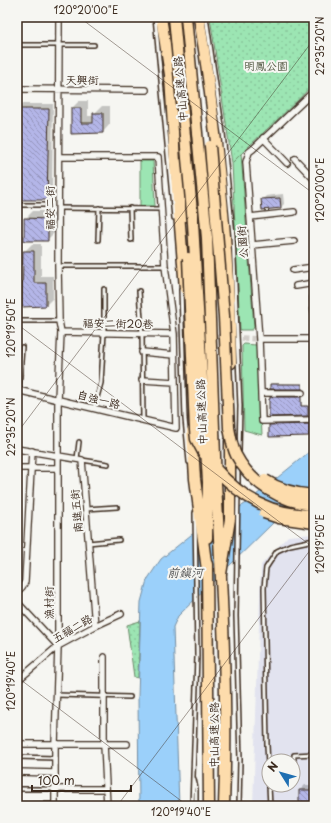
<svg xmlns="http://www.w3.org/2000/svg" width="331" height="823" font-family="'Playpen Sans','LXGW WenKai TC',sans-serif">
  <defs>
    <pattern id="park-dots" width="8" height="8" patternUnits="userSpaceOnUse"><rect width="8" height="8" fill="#9ce5b3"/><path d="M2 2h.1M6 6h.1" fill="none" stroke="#87c59a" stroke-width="1.8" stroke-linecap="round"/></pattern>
    <pattern id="building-back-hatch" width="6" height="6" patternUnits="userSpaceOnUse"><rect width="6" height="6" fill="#b4b6e8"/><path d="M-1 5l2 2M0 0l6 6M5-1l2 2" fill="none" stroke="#9494bb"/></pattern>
  </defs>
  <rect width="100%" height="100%" fill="#f6f6f2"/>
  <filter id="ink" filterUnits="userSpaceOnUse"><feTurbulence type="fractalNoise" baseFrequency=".025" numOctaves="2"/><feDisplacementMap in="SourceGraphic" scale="8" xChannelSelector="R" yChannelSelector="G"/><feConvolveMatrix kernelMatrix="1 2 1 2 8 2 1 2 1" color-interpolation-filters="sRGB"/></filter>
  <g filter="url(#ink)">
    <!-- built -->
    <path fill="#e2e3ef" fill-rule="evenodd" d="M314 534V806H253L261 565 288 536ZM269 761H293V785H269Z"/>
    <!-- grass -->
    <path fill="#9ce5b3" stroke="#6c8868" d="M241 153 254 327 252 330H240L232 163Z
      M140 161H153L155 206H140Z
      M244 344 256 345 258 348 262 435 244 430 242 346Z"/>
    <!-- park -->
    <path fill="url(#park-dots)" stroke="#6c8868" d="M210 17H314V83C288 112 258 136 232 163Z
      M140 621 138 678 134 677 127 625Z"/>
    <!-- water -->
    <path fill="#9bd0fa" stroke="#758ea2" d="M314 448V488L273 523 178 616 173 627 179 806H139L138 697 141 602 147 580 161 559 191 535 245 504Z"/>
    <!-- shadow -->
    <path fill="#0003" d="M79 101H88V116H94V114L102 106H110V124L103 132 72 133V108Z
      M17 104H53L52 194 47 199H17Z
      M283 194 284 204 281 207 262 200 266 196Z
      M33 211H55V232L47 240 25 219Z
      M32 244H41V276H53V298L45 306H24V252Z
      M272 383 303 384V387L271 384Z
      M272 397H301L302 406H314V413L309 407 308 415 271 398Z
      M309 424 308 435 270 426 271 425Z
      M305 785H314V806H304V801L300 790Z"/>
    <!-- building -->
    <path fill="url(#building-back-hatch)" stroke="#3b2a1e" d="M71 108H81V123H93V113H103V133L71 134Z
      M17 109H49L47 200H17Z
      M280 198 281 208 262 210 261 199Z
      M24 218 48 219V241H24Z
      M23 251H34V283H46V306L22 307Z
      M270 384H302V389H270Z
      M270 397H301V406H308V416L269 417V399H270Z
      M309 424V436L269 437V425Z
      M299 790H314V802H299Z"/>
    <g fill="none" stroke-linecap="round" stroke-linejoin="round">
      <!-- street-tunnel -->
      <path stroke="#d1cdc8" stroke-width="5.5" stroke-dasharray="5.5 3" stroke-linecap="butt" d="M174 334 194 335
        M208 336 259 339"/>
      <defs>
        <path id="lane" d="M155 17 174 218
          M206 17 223 133 233 235 240 406 239 452
          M17 45H94
          M17 205H44
          M58 208 161 209
          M130 208 131 240
          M98 240 99 208
          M58 266H165
          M181 290 185 419 189 462
          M139 291 142 334 143 420
          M17 321H59
          M19 390 22 347
          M94 408 101 383 104 333V289
          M77 459 79 442
          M82 460 108 464
          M238 486V466
          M238 492 236 616 240 760 239 806
          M86 509 117 507
          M88 543 119 540
          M56 695 130 697
          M17 757 55 758
          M293 775 294 755 314 754
          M194 779 196 789V806
          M17 789H54
          M192 806 197 656 195 513
          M270 806 267 745 264 588 266 568 277 551 290 545 314 540"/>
        <path id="street" d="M17 89 146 90
          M314 91 253 149 249 152 246 162 259 339 262 421 314 420
          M263 138 287 163
          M295 159 314 179
          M250 217 294 212
          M252 245 294 241
          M293 270 314 267
          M296 286 314 283
          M313 298 314 311
          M61 332 174 334
          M259 339H314
          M142 352 174 355
          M142 380 175 382
          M17 390 176 428 174 334 165 266 158 157H59
          M261 393H302
          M17 449 82 460 95 626
          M17 468H58
          M17 592 22 587 25 582 32 451
          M17 602 58 646
          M104 657V744L107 806
          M17 681 58 646 95 626 121 614
          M17 744H127
          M17 772 55 773
          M54 789H106
          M17 806 55 805
          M55 806V744L58 646V399L61 332 59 321 58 266 59 17"/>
        <path id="highway" d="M161 17 171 81
          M199 17C217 131 229 247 231 363
          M170 76 175 162 185 289
          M182 164 186 216
          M192 431 195 479 207 570
          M216 483C222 590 228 698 224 806
          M207 538 208 482
          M207 564 209 806
          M221 574 230 519V441"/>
      </defs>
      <!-- lane casing -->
      <use href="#lane" stroke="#3b2a1e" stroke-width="6"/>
      <!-- street casing -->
      <use href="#street" stroke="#3b2a1e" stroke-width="8"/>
      <!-- highway casing -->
      <use href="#highway" stroke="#3b2a1e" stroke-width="13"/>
      <!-- lane -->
      <use href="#lane" stroke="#f6f6f2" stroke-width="3"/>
      <!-- street -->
      <use href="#street" stroke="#f6f6f2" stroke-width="5.5"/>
      <!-- highway -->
      <use href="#highway" stroke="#fddcac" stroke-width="10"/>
      <defs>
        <path id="highway-bridge" d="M174 17 193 223 208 482
          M186 17 207 238 216 483
          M210 146 224 316 229 428C231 437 232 447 236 455 251 484 282 503 314 505
          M188 258 195 430 196 439 204 454
          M215 468C242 499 272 515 314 515
          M265 480C280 490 296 494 314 495
          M264 513 279 518 314 523"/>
      </defs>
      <!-- highway-bridge casing -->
      <use href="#highway-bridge" stroke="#3b2a1e" stroke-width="13" stroke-linecap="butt"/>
      <!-- highway-bridge -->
      <use href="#highway-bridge" stroke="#fddcac" stroke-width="10"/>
    </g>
  </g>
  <!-- ticks -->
  <path fill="none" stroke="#3b2a1e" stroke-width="1" stroke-opacity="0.45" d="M79 17 314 194M17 324 314 548M17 433 314 39M17 677 188 806M117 806 314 545"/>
  <g text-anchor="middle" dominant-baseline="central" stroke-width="4" stroke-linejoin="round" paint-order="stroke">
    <!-- park labels -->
    <g font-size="11" fill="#535943" stroke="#f6f6f2">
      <text x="266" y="65">明鳳公園</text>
    </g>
    <!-- street labels -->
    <g font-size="11" fill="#3b2a1e" stroke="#f6f6f2">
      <text x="82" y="79">天興街</text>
      <text transform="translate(180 89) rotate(-95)">中山高速公路</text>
      <text transform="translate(49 208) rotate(-90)">福安二街</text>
      <text transform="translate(242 242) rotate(-94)">公園街</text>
      <text transform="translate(118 323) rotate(1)">福安二街20巷</text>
      <text transform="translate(99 399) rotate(14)">自強一路</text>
      <text transform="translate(201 412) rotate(-92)">中山高速公路</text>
      <text transform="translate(76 511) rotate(-95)">南進五街</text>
      <text transform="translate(48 603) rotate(-90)">漁村街</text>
      <text transform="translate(72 628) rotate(-30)">五福二路</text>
      <text transform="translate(213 735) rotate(-90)">中山高速公路</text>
    </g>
    <!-- water labels -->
    <g font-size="12" font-style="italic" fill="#535455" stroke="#f6f6f2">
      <text x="185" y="572">前鎮河</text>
    </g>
  </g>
  <!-- margin -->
  <rect width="331" height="823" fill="none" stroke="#f6f6f2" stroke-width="44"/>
  <!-- north arrow -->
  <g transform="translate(281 773) rotate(307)"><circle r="19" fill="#f6f6f2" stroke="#aba49d"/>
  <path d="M0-3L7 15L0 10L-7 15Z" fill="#1f6fb2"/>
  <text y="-6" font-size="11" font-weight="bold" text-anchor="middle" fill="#3b2a1e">N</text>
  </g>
  <!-- scale -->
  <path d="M32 785v6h99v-6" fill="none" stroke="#3b2a1e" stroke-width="2"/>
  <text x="38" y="785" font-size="12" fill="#3b2a1e" stroke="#f6f6f2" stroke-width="3" paint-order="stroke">100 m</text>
  <rect x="22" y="22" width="287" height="779" fill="none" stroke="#3b2a1e" stroke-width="1.5"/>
  <g font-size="10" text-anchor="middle" fill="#3b2a1e">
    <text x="86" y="14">120°20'00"E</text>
    <text transform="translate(320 46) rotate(-90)" y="4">22°35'20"N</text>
    <text transform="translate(320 190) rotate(-90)" y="4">120°20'00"E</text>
    <text transform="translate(11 328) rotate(-90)" y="4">120°19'50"E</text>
    <text transform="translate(11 427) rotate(-90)" y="4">22°35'20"N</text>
    <text transform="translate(320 544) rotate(-90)" y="4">120°19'50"E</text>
    <text transform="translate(11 681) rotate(-90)" y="4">120°19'40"E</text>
    <text x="181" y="816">120°19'40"E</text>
  </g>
</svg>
